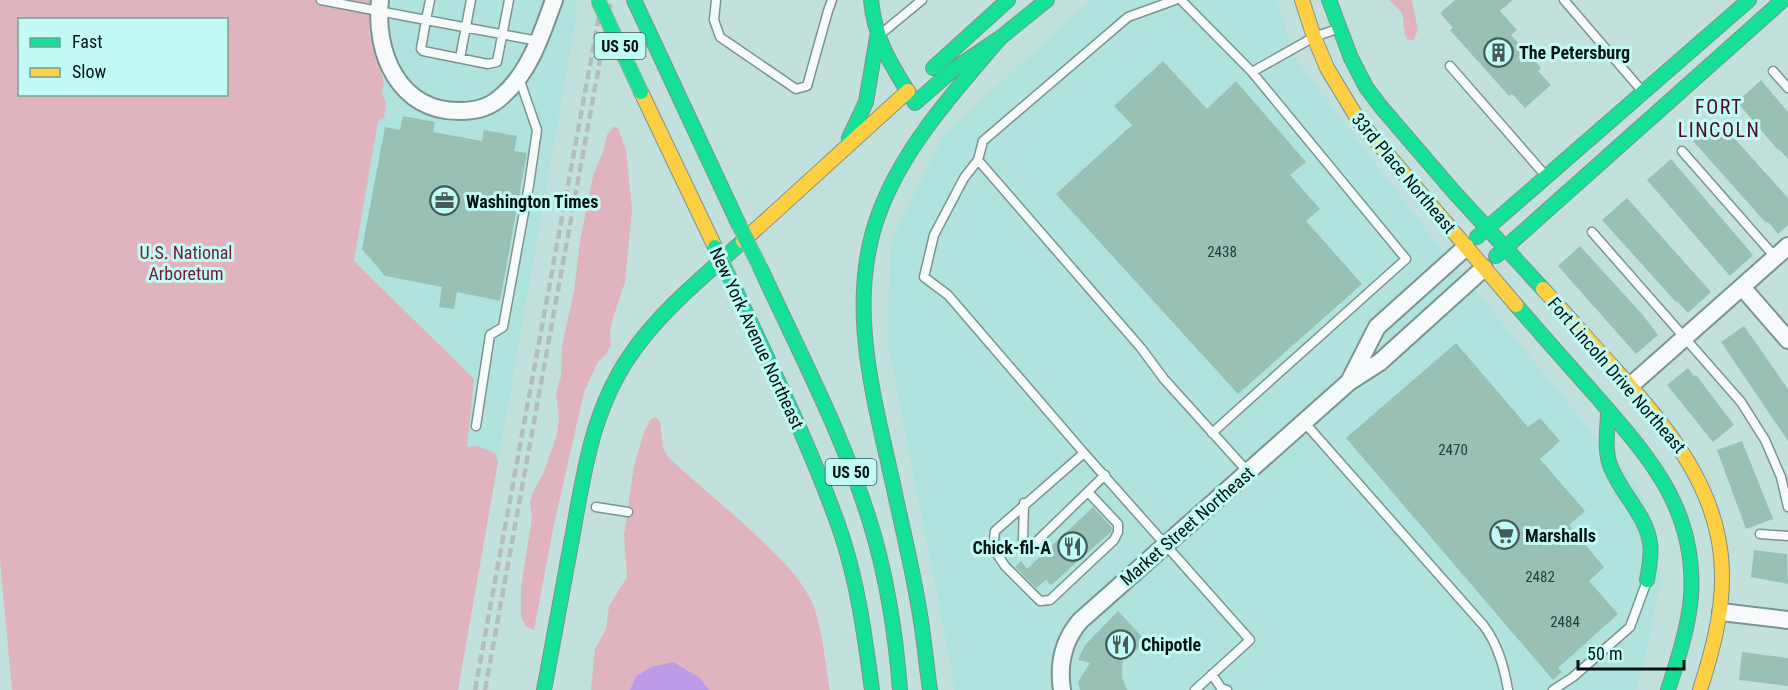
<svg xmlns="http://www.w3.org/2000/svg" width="1788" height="690" font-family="'Roboto Condensed',sans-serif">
  <rect width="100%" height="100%" fill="#c2e1dd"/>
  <!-- built -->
  <path fill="#b0e3de" d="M391 0H575L578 7 498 462 466 452 474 379 354 262 384 82 386 27Z
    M1091 0H1276L1298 62 1434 240 1642 493 1661 579 1646 653 1636 690H954L950 661 887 339 891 241 944 134Z"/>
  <!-- green -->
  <path fill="#e0b4be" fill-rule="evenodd" d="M0 0H373L369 33 384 82 382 94 386 103 384 118 378 121 354 261 474 379 467 447 478 446 495 453 498 462 458 690H12L0 560ZM20 20H226V94H20Z
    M1389 0H1412L1418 30 1413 41 1407 39 1405 34 1402 13Z
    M613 127 618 128 626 150 632 209 625 282 612 321 610 333 611 345 606 355 598 362 584 392 553 529 534 630 526 627 521 617V587L532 517 530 503 532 494 543 474 557 435 559 418 556 393 561 376 562 346 574 291 580 241 593 176 603 152 607 135Z
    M655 417 660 421 663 448 668 457C698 485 731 511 761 540 780 558 799 576 811 600 822 622 825 664 830 690H591L595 649 606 629 609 606 627 577 624 535 634 466 643 435 650 420Z"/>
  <!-- water -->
  <path fill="#bb9ae7" d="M673 662 700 678 709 690H630L636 676 652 667Z"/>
  <!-- building -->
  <path fill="#98c0b5" d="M1455 0H1513L1500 11 1517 30 1511 35 1541 68 1538 71 1551 85 1525 108 1512 94 1509 96 1450 30 1453 28 1440 13Z
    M1163 61 1207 109 1236 81 1306 162 1290 175 1320 209 1306 221 1362 284 1238 394 1056 194 1132 125 1114 106Z
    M1761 80 1788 112V159L1779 149 1778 150 1737 102Z
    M403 116 435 122 433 132 482 141 484 130 517 136 514 151 527 153 500 301 457 292 454 309 439 307 442 287 385 276 362 249 385 127 400 130Z
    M1717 119 1788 198V225L1778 234 1768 222 1766 223 1693 141Z
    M1671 159 1753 255 1730 276 1647 180Z
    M1627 198 1711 292 1688 313 1677 301 1676 302 1602 220Z
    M1580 246 1642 314 1658 335 1636 354 1558 266Z
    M1744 326 1788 389V441L1721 342Z
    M1456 343 1528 427 1540 418 1560 441 1540 459 1585 511 1569 525 1604 567 1589 581 1618 614 1558 668 1562 672 1553 680 1346 438Z
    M1688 368 1694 376 1696 375 1734 425 1713 442 1667 385Z
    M1742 441 1773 519 1746 529 1717 450Z
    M1093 507 1112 528 1111 532 1051 585 1046 580 1036 588 1015 567 1021 561 1027 569Z
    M1754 550 1787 554 1788 584 1751 577Z
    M1118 611 1146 641 1134 652 1123 642 1122 677 1127 690H1080L1078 682 1090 663 1078 660 1085 645Z
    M1742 652 1788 658V686L1739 680Z"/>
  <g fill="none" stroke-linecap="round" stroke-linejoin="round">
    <defs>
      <path id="lane" d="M321 0 426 20 430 0
        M509 0 497 62 488 64 423 51 421 49 426 20 538 41
        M716 0 714 20 720 37 796 89 807 86 828 11 832 0
        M1175 0 1128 17 983 141 978 160 964 178 934 235 924 277 948 295 1084 453 1250 640 1195 690
        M1181 0 1252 72 1406 259 1212 433
        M1564 0 1642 91
        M882 33 922 0
        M460 58 471 0
        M1450 66 1545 175
        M1773 71 1788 88
        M1252 72 1314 37 1337 29
        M1682 151 1775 257
        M978 160 1141 348 1164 379 1248 472
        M1592 232 1741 402 1765 440 1781 477 1788 507
        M1304 422 1484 626C1498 645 1504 666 1508 690
        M476 426 490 335 503 327 529 185 537 130 519 78
        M1084 453 995 531 993 548 1005 566 1040 601 1050 600 1114 540 1118 532V524L1088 492
        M1024 503 1023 540 1031 547 1105 475
        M596 507 628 512
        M1760 534 1788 536
        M1212 674 1221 688 1227 690
        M1553 690 1573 677 1630 627 1647 581"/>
      <path id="street" d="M380 0C374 53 399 112 460 111 475 111 491 107 502 96 530 72 542 33 554 0
        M1742 287 1788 340
        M1350 380 1377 327 1466 247
        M1630 386 1788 246
        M1721 612 1788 620
        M1062 690C1058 664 1063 641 1080 621L1349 382 1380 362 1484 268"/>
      <path id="fast" d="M634 0 739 225
        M871 0C875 42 893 68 915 103
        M1329 0 1351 58 1366 87 1381 107 1454 192 1543 289
        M933 68 1008 0
        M915 103 954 69 1000 38 1047 0
        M849 138 866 102 877 37
        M1477 237 1749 0
        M1496 256 1783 0
        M760 267C800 354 846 440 873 532 888 584 896 637 900 690
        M735 289C772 369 812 449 841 533 858 584 865 637 872 690
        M1516 305C1543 336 1570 367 1597 397 1650 458 1697 510 1691 597 1688 629 1678 659 1668 690
        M1608 410C1608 428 1604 448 1610 465 1620 493 1646 514 1650 543 1652 556 1649 568 1647 580
        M544 690C554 638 563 586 573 533 584 471 593 410 629 357 659 312 703 277 743 241
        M930 690C926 663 924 636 919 609 913 572 904 535 896 498 876 403 843 303 881 208 906 144 956 90 1000 38"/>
      <path id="slow" d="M1302 0 1314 37 1327 68 1359 121 1516 305
        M641 92 715 247
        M743 241 908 91
        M1543 289C1567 315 1590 342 1614 368 1667 427 1721 489 1722 573 1723 613 1712 652 1700 690"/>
    </defs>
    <!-- lane casing -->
    <use href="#lane" stroke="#7c9491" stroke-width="11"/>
    <!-- street casing -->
    <use href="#street" stroke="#7c9491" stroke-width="20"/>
    <!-- fast casing -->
    <use href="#fast" stroke="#7c9491" stroke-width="16"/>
    <!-- slow casing -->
    <use href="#slow" stroke="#7c9491" stroke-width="16"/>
    <!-- lane -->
    <use href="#lane" stroke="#f6fafa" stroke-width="8"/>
    <!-- street -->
    <use href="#street" stroke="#f6fafa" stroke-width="16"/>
    <!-- fast -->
    <use href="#fast" stroke="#16e098" stroke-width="14"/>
    <!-- slow -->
    <use href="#slow" stroke="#ffcf43" stroke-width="14"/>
    <!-- rail -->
    <path stroke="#b4bcbc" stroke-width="4.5" stroke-dasharray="9 4.5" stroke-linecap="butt" d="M475 690 602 0
      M485 690 611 0"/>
    <defs>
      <path id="fast-bridge" d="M598 0 641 92
        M739 225 760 267
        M715 247 735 289"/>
    </defs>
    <!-- fast-bridge casing -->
    <use href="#fast-bridge" stroke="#a4aca2" stroke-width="16" stroke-linecap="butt"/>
    <!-- fast-bridge -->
    <use href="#fast-bridge" stroke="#16e098" stroke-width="14"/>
  </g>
  <!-- icons -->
  <defs>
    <symbol id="building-ring" viewBox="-11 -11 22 22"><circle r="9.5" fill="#c2fbf5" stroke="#445b58" stroke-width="1.5"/><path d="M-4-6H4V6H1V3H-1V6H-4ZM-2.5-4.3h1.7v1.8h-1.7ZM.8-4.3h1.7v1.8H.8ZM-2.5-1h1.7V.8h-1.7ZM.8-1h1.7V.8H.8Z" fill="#445b58"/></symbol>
    <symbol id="office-ring" viewBox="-11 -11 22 22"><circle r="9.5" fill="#c2fbf5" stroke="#445b58" stroke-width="1.5"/><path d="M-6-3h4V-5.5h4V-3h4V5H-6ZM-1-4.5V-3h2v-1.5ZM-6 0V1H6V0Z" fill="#445b58"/></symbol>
    <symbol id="supermarket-ring" viewBox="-11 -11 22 22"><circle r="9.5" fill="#c2fbf5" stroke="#445b58" stroke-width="1.5"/><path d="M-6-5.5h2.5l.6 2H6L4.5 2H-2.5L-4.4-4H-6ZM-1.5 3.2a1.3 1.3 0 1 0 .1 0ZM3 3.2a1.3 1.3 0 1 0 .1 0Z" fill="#445b58"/></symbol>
    <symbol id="restaurant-ring" viewBox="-11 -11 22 22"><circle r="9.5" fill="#c2fbf5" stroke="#445b58" stroke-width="1.5"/><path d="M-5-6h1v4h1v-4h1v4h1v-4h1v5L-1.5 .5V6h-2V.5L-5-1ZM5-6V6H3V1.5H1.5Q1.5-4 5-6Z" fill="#445b58"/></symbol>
  </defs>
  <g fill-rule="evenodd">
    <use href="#building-ring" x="1482" y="36" width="33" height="33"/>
    <use href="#office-ring" x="428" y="184" width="33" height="33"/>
    <use href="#supermarket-ring" x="1488" y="518" width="33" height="33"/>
    <use href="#restaurant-ring" x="1056" y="530" width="33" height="33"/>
    <use href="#restaurant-ring" x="1104" y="628" width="33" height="33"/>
  </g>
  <g text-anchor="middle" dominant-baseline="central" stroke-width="6" stroke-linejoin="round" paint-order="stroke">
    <!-- number labels -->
    <g font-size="15" fill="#263e3a">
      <text x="1222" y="252">2438</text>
      <text x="1453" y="450">2470</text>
      <text x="1540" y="577">2482</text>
      <text x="1565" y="622">2484</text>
    </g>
    <!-- shield labels -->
    <g fill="#c2fbf5" stroke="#3a5955" stroke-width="1.5">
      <rect x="594.5" y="33" width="51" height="26" rx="4.5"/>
      <rect x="825.5" y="459" width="51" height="26" rx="4.5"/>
    </g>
    <g font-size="16" font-weight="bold" fill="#001311">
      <text x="620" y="46">US 50</text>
      <text x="851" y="472">US 50</text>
    </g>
    <!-- poi labels -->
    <g font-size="18" font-weight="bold" fill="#001311" stroke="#c2fbf5" text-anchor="start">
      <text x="1519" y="52">The Petersburg</text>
      <text x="466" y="201">Washington Times</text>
      <text x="1525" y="535">Marshalls</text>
      <text x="1051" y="547" text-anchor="end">Chick-fil-A</text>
      <text x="1141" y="644">Chipotle</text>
    </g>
    <!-- street labels -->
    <g font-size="18" fill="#001311" stroke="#c2fbf5">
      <text transform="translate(1404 173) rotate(50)">33rd Place Northeast</text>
      <text transform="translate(757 338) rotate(65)">New York Avenue Northeast</text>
      <text transform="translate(1617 375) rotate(49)">Fort Lincoln Drive Northeast</text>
      <text transform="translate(1187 526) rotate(-41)">Market Street Northeast</text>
    </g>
    <!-- park labels -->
    <g font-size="18" fill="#711b34" stroke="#c2fbf5">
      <text x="186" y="252">U.S. National<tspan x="186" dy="21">Arboretum</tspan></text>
    </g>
    <!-- neighbourhood labels -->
    <g font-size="20" letter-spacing="1.5" fill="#4f0a20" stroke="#c2fbf5">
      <text x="1719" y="107">FORT<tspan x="1719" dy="23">LINCOLN</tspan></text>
    </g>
  </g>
  <!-- legend -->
  <rect x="18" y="18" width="210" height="78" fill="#c2fbf5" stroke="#749e9a" stroke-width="1.5"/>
  <rect x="30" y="38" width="30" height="9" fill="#16e098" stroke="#749e9a" stroke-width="1.5"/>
  <text x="72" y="48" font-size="18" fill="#001311">Fast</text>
  <rect x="30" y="68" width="30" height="9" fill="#ffcf43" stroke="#749e9a" stroke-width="1.5"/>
  <text x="72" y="78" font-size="18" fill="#001311">Slow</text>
  <!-- scale -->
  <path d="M1578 660v9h106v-9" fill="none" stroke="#001311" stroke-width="3"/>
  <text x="1587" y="660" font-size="18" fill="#001311" stroke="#c2fbf5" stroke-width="4.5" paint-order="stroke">50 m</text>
</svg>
